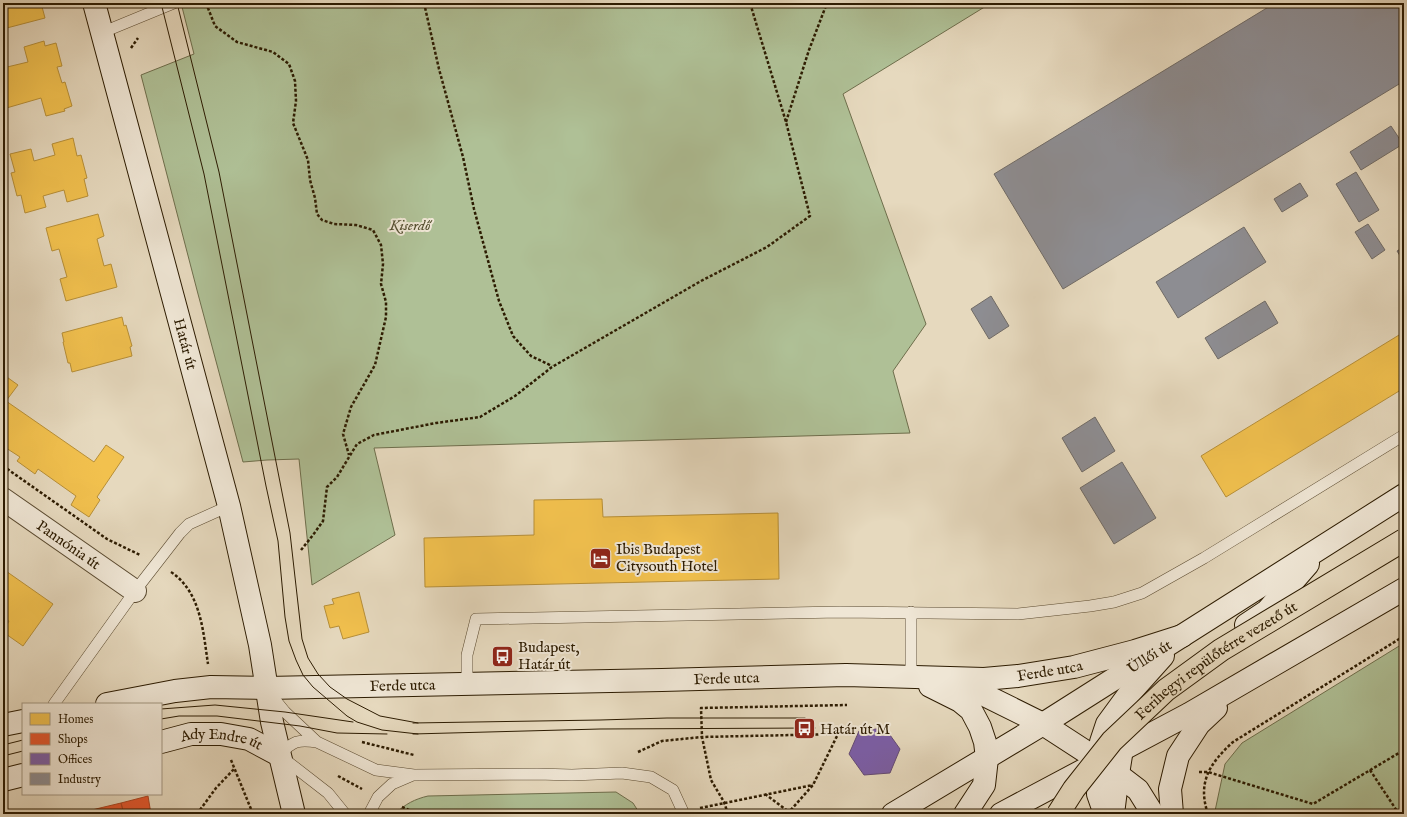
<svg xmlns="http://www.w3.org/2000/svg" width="1407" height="817" font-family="'IM FELL English',serif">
  <rect width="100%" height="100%" fill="#e6d9be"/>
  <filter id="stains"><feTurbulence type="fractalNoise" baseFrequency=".005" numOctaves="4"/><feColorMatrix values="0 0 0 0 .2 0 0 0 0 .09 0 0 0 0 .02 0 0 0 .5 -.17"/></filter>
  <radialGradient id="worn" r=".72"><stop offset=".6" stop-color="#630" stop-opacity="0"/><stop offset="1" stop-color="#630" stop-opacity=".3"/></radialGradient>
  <!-- green -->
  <path fill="#afc096" stroke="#6e6e4c" d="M181 3H991L843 94 926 324 893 371 910 433 374 448 395 535 312 585 299 459 267 460 243 462 198 294 141 75 194 54Z
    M1404 643V814H1217L1215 811 1225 764 1242 743Z
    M616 792 633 803 640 814H395C405 804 415 799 428 796Z"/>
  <!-- homes -->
  <path fill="#f2c14e" stroke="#b78f37" d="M3 3H41L45 18 3 29Z
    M44 41 45 46 56 43 62 66 57 67 62 83 65 82 72 106 64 109 65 111 46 116 41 98 3 109V68L28 62 24 47Z
    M73 138 77 156 81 155 87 178 84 179 88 196 67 202 64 190 43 196 46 207 25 213 21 195 17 196 11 173 15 172 10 154 31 149 34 161 55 155 52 144Z
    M98 214 104 236 97 239 104 266 111 264 117 287 66 301 60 279 67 277 59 249 52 251 46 228Z
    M122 317 124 326 126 325 132 346 130 347 132 356 72 372 70 363H68L63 342H64L62 333Z
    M1404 332V388L1226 497 1201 456Z
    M4 375 18 385 6 401 94 462 106 445 124 457 97 497 100 500 89 517 71 505 76 496 38 469 35 474 17 461 20 457 3 446Z
    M602 499 603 517 778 513 779 579 425 587 424 538 534 535V500Z
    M3 569 53 604 23 646 3 632 9 621 3 617Z
    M359 592 369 632 343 639 339 626 330 628 324 606 334 604 332 599Z"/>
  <!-- shops -->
  <path fill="#e4572e" stroke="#ad4520" d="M148 796 151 814H124L121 803Z
    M121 803 124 814H76L100 808Z"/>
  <!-- offices -->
  <path fill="#7b5ea7" stroke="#634a75" d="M885 728 900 749 890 773 864 775 849 754 859 731Z"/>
  <!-- industry -->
  <path fill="#8d8d92" stroke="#706b66" d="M1275 3H1404V81L1063 289 994 174Z
    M1391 126 1403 144 1361 170 1350 152Z
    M1356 172 1379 210 1359 222 1336 184Z
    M1300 183 1308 196 1282 212 1274 199Z
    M1368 224 1385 250 1372 259 1355 232Z
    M1244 227 1266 262 1178 318 1156 282Z
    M1404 247V262L1397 251Z
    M991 296 1009 326 989 339 971 309Z
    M1265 301 1278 323 1218 359 1205 338Z
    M1095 417 1115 451 1082 472 1062 438Z
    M1122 462 1156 518 1114 544 1080 488Z"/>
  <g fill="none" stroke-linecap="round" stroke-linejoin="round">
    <defs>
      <path id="lane" d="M101 33 174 3
        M911 677V612
        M467 684V655L476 619 840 612 1018 614 1090 606 1114 602 1142 593 1204 558 1404 435
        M272 696 285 712 317 742 376 770 414 775 537 774 572 775 622 773 651 777 673 790 684 814
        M54 704 135 591 180 533 189 524 229 506
        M317 742C298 739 293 741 279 755L328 793 345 814
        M369 814 378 797 392 784 413 775"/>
      <g id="street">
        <path id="s1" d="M3 499 135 591"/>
      </g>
      <g id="secondary">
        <path id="s2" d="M94 3 229 506 260 645 272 722 294 814"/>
        <path d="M1246 625 1267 611 1308 564"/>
        <path d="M956 681 1043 724 1100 761 1138 790 1153 814"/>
        <path d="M930 686 960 701 971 710 980 727 985 742 987 758 984 785 965 814"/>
        <path id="s3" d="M107 704 175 691 211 687 267 688 662 680 846 675 984 679 1018 676 1074 667 1135 651 1182 636"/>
        <path d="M3 725 23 721"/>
        <path id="s4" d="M161 742 191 734H221L249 739 279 755"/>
        <path d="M3 780 23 775"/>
        <path id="s5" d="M893 814 1043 724 1404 495"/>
        <path d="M1001 814 1189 714 1404 589"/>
        <path d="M1105 814 1098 794 1101 742 1107 724 1129 694 1163 656"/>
        <path d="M1113 814 1118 774 1122 749 1128 741"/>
        <path d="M1172 814 1170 789 1178 756 1199 724 1216 708"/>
      </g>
    </defs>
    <!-- lane casing -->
    <use href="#lane" stroke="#5a4a30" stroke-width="12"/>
    <!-- street casing -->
    <use href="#street" stroke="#5a4a30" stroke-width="24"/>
    <!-- secondary casing -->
    <use href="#secondary" stroke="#2c1b01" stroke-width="24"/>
    <!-- path -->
    <path stroke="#2c1b01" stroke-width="2.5" stroke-dasharray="3 2" stroke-linecap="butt" d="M206 3 215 26 237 42 273 52 289 64 295 81 296 101 293 123 308 160 310 180 315 198 317 214 322 220 334 224 356 225 373 230 381 245 383 264 381 284 386 302V317L375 365 351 407 343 434 349 455
      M424 3 439 69 463 157 474 209 499 301 513 336 531 356 552 366
      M131 48 138 38
      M786 122 809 50 827 3
      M3 466 107 539 140 555
      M301 550 313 535 323 521 327 487 337 477 357 444 374 435 436 423 480 417 515 396 552 367 701 281 767 247 810 216 786 122 750 3
      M171 572C201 592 203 631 208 664
      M362 742 414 755
      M638 752 662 741 702 737 838 734 813 785 789 812 786 814
      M231 760 253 814
      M1370 770 1399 814
      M1199 772H1208L1313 804 1404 750
      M338 776 362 789
      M765 794 789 812 791 814
      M402 807 418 814
      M700 808 813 785
      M197 814 216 788 235 768
      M728 814 724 802 711 780 702 737 701 708 847 705
      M1208 814C1197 782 1210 763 1233 742L1404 636"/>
    <!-- lane -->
    <use href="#lane" stroke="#efe6d5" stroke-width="11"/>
    <!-- street -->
    <use href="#street" stroke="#efe6d5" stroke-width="22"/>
    <!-- secondary -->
    <use href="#secondary" stroke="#efe6d5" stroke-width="22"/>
    <!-- tram -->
    <path stroke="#2c1b01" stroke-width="1" d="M161 3 204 174 266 486 278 541 285 617 289 641 296 660 303 675 313 687 347 716 357 722 382 730 418 734
      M177 3 219 172 290 533 302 639 308 658 318 674 330 687 347 699 380 716 418 723
      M161 709 215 705 285 712 353 722
      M161 719 179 716H217L300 726 337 733 387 734
      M413 723 600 720 667 718H805
      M413 734 600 729 815 728
      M3 745 23 740
      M3 756 23 751"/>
    <defs>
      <g id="primary-bridge">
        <path id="s6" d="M1058 814 1074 789 1112 741 1166 690 1221 650 1404 540"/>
      </g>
    </defs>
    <!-- primary-bridge casing -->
    <use href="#primary-bridge" stroke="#2c1b01" stroke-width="24" stroke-linecap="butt"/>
    <!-- primary-bridge -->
    <use href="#primary-bridge" stroke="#e6d9be" stroke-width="22"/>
  </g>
  <!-- icons -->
  <defs>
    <symbol id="hotel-square" viewBox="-11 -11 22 22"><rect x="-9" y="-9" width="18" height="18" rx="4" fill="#8f2418" stroke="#efe6d5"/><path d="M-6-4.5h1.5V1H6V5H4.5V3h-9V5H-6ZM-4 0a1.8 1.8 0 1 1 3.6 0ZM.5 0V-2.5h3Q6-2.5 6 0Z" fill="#fff"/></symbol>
    <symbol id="bus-square" viewBox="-11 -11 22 22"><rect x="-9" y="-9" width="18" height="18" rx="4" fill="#8f2418" stroke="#efe6d5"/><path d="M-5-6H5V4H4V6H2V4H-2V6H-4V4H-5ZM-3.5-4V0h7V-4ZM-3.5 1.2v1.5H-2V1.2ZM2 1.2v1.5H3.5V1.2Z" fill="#fff"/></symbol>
  </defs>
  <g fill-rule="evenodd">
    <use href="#hotel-square" x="588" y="546" width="25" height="25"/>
    <use href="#bus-square" x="490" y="644" width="25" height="25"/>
    <use href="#bus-square" x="792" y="716" width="25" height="25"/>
  </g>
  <g text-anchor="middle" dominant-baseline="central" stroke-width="4" stroke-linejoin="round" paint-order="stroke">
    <!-- park labels -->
    <g font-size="15" font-style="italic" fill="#534d2e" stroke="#efe6d5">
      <text x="410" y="225">Kiserdő</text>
    </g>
    <!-- street labels -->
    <g font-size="15" fill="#2c1b01" stroke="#efe6d5">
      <text stroke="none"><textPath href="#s2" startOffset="353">Határ út</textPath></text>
      <text stroke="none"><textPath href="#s1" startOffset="80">Pannónia út</textPath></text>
      <text stroke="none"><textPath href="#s5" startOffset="301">Üllői út</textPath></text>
      <text stroke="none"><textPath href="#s6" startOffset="223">Ferihegyi repülőtérre vezető út</textPath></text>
      <text stroke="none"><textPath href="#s3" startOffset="945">Ferde utca</textPath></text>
      <text stroke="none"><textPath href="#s3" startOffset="621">Ferde utca</textPath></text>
      <text stroke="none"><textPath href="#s3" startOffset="297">Ferde utca</textPath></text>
      <text stroke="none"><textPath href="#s4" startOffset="62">Ady Endre út</textPath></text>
    </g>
    <!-- poi labels -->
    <g font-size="15" fill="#2c1b01" stroke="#efe6d5" text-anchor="start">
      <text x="616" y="549">Ibis Budapest<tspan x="616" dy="17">Citysouth Hotel</tspan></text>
      <text x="518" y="647">Budapest,<tspan x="518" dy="17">Határ út</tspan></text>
      <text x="820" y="729">Határ út M</text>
    </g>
  </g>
  <!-- margin -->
  <rect width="1407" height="817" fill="none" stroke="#e6d9be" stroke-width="16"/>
  <rect x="4" y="4" width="1399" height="809" fill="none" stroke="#2c1b01" stroke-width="2"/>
  <rect x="8" y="8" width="1391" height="801" fill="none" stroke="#2c1b01"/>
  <!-- legend -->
  <rect x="22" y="703" width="140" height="92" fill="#efe6d5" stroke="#a19580"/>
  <rect x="30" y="713" width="20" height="12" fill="#f2c14e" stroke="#a19580"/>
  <text x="58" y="723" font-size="12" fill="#2c1b01">Homes</text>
  <rect x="30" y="733" width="20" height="12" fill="#e4572e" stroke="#a19580"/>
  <text x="58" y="743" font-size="12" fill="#2c1b01">Shops</text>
  <rect x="30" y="753" width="20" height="12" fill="#7b5ea7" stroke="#a19580"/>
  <text x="58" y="763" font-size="12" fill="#2c1b01">Offices</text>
  <rect x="30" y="773" width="20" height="12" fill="#8d8d92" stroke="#a19580"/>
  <text x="58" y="783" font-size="12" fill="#2c1b01">Industry</text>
  <rect width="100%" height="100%" filter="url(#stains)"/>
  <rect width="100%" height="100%" fill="url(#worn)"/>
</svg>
